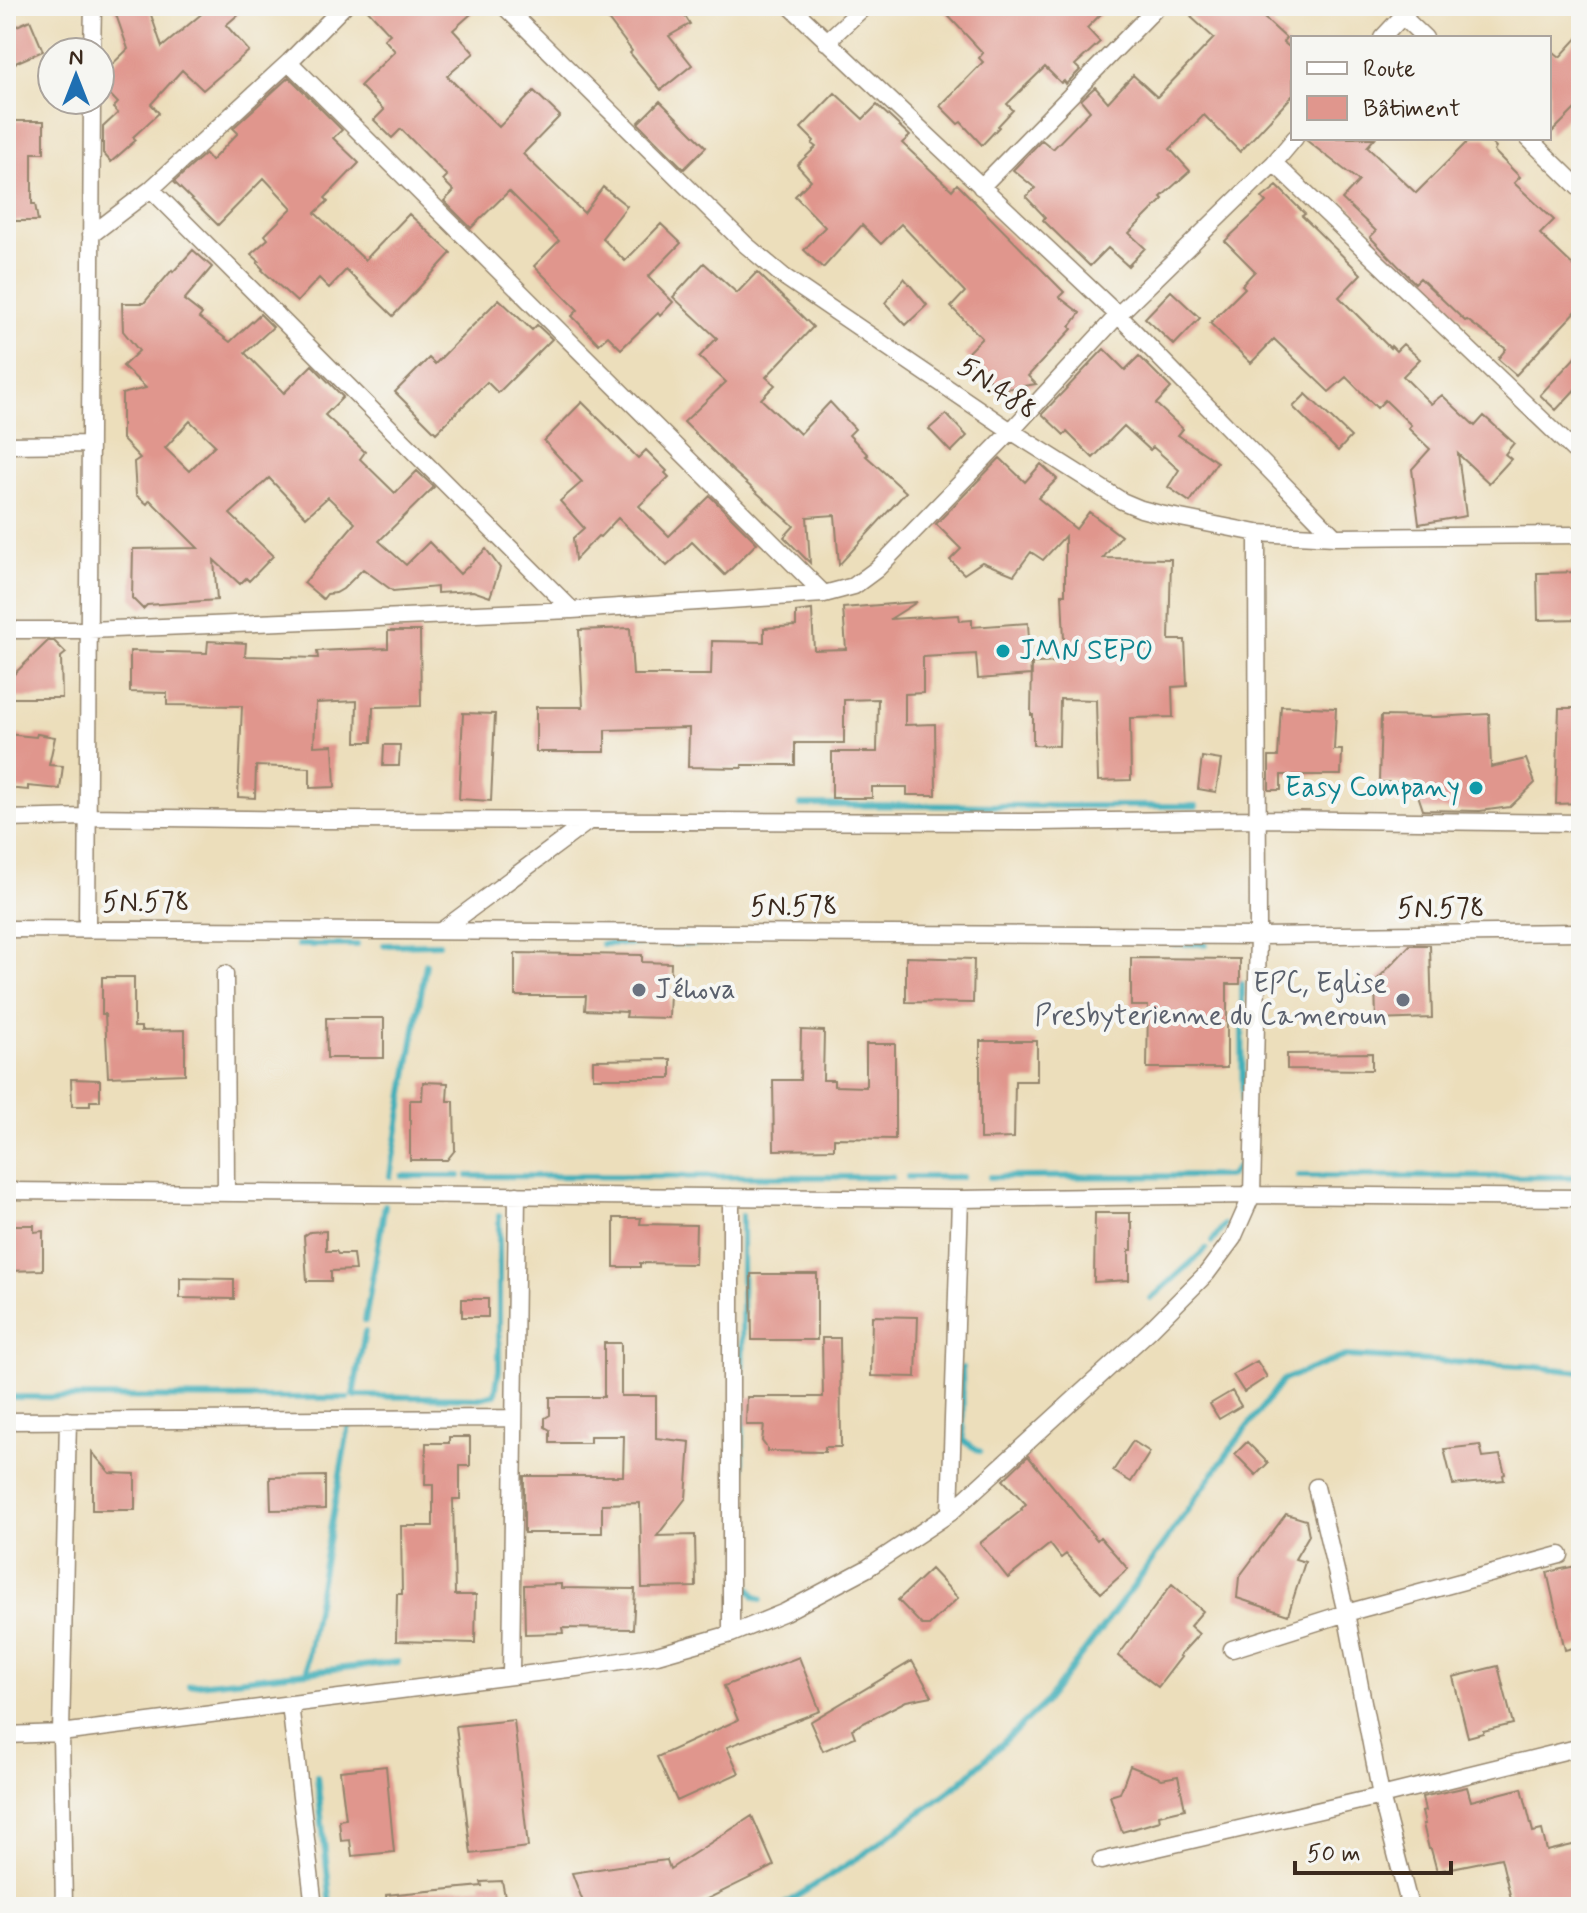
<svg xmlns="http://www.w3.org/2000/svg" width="1587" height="1913" font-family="Mynerve,sans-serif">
  <rect width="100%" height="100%" fill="#f6f6f2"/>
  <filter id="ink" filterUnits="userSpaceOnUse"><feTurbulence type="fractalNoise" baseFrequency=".0125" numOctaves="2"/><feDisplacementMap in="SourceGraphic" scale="16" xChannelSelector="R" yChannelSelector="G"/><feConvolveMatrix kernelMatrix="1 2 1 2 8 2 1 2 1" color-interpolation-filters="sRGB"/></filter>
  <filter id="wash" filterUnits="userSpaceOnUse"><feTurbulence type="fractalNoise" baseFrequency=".006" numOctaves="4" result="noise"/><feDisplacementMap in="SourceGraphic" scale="32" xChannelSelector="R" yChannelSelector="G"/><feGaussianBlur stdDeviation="1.8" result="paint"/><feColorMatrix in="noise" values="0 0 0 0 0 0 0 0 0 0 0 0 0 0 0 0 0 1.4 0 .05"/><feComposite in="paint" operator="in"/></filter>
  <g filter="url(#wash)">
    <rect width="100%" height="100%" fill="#ecdebb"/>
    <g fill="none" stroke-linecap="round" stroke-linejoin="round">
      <!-- stream -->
      <path stroke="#3fafb9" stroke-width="6" d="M801 805 1055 806
        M1059 806H1196
        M602 944H652
        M672 944 727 943
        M1174 944H1205
        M298 945H357
        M384 945 439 944
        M1230 1175 1243 1162 1242 984
        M390 1176 426 964
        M402 1176H459
        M468 1176 892 1177
        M1299 1176 1581 1177
        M908 1177H962
        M990 1177 1227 1176
        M742 1216 743 1579 755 1596 761 1599
        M1212 1242 1224 1225
        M1151 1299 1206 1249
        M365 1321 385 1205
        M962 1368 963 1441 980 1451
        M353 1395 365 1332
        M355 1396 480 1398 495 1394 499 1370V1216
        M6 1397 347 1398
        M307 1672 308 1653 349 1424
        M189 1685 398 1662
        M317 1777 331 1907
        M780 1907 864 1854 960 1783 1045 1703 1133 1587 1235 1443 1283 1380 1345 1356 1537 1367 1581 1372"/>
    </g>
    <g id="blocks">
      <!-- building -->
      <path fill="#e0968d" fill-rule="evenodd" d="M113 6H148L162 47 211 6H248L226 25 249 51 203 90 182 70 151 104 159 113 133 137 136 140 111 162 103 153V127L118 113 113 108 118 103 100 84V76L128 49Z
        M364 6H480L453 30 474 53 447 76 499 127 534 91 560 116 523 154 584 213 603 187 627 206 602 238 625 261 661 224 681 243 648 277 673 302 660 316 658 313 621 349 608 336 599 344 572 316 578 310 534 266 559 241 509 191 471 228 444 201 454 191 443 180 447 176 401 129 392 138 374 120 384 110 360 86 395 51 384 39 390 34Z
        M598 6H679L690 24 669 36 692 65 661 90 630 53 632 51Z
        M939 6H1109L1087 28 1100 42 1075 65 1080 70 1066 84 1064 81 1061 83 1045 67 1007 104 1013 110 998 126 999 127 982 145 961 122 958 124 940 106 983 62 979 58 983 53Z
        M1202 6H1251L1286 38 1283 42 1293 50V95L1240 152 1204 115 1170 149 1190 171 1161 197 1163 199 1129 233 1145 248 1128 266 1108 248 1090 266 1043 220 1045 217 1026 197 1035 188 1013 170 1042 140 1053 149 1090 111 1081 100 1095 87 1108 102 1133 75 1157 97 1214 38 1191 17Z
        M30 20 43 51 6 67V31Z
        M1581 34V103L1549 135V48L1560 57Z
        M289 77 342 130 333 138 359 163 325 198 328 201 315 213 365 260 409 214 451 253 393 316 346 270 329 288 319 278 297 302 262 270 263 269 257 263 259 261 251 254 268 239 265 235 292 208 264 178 218 225 174 182 205 154 211 161 238 133 233 128Z
        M835 93 863 119 877 105 910 136 902 143 952 190 957 184 1064 292 1059 297 1080 313 1070 327 1072 329 1028 376 1036 384 1000 390 965 355 982 338 951 307 965 292 901 224 881 244 862 225 823 268 804 250 825 227 795 196 811 180 797 165 816 147 812 144 814 141 801 128Z
        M660 101 706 147 684 169 638 123Z
        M6 121H44V153H32V204H35L38 221H6Z
        M1306 138H1375L1367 147 1416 193 1471 138H1486L1496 148 1494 151 1520 177 1514 183 1554 220 1540 234 1581 273V306L1516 375 1498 359 1506 349 1467 320 1465 321 1420 278 1415 283 1370 237 1376 231 1342 199 1359 181 1306 140Z
        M1277 186 1305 214 1302 216 1361 274 1339 297 1390 348 1391 346 1396 351 1403 344 1420 359 1403 376 1431 404 1442 395 1475 426 1484 416 1514 443 1505 454 1511 459 1489 483 1458 454 1466 516 1419 524 1412 469 1430 449 1408 428 1411 425 1385 400 1377 408 1346 377 1329 392 1274 339 1251 363 1210 323 1245 288 1242 285 1255 271 1225 241 1266 202 1262 198Z
        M193 250 212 267 184 300 202 314 199 318 230 342 260 314 273 327 245 353 284 393 312 365 343 397 325 415 365 452 360 459 395 493 417 471 434 487 379 541 406 565 429 542 460 574 486 549 500 568 490 597 473 591 437 593V587L393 591 363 569 343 589 336 593 327 594 323 599 304 583 355 523 328 497 306 517 269 478 230 514 273 556 249 581 246 578 240 584 214 560 217 600 147 605 143 609 132 598 133 549 198 548 150 500 147 504 136 495 134 462 140 458 122 439V394L146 388 123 366 139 351 123 331 122 303H144L172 270 173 272ZM190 421 215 445 189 471 165 448Z
        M704 263 737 293 757 272 813 327 766 377 775 385 761 399 793 429 794 428 800 434 830 402 855 429 849 435 868 455 866 456 906 492 839 565 835 515 807 517 810 563 784 537 794 526 733 471 684 422 726 382 699 357 717 338 673 297Z
        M904 278 927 305 906 325 885 303Z
        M1171 291 1200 318 1174 345 1145 318Z
        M499 299 532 330 537 325 552 339 498 393 487 382 436 433 395 392 429 358 435 364Z
        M1104 349 1125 370 1139 356 1171 388 1156 404 1183 429 1178 435 1217 462 1190 502 1168 487 1179 470 1153 447 1150 450 1124 426 1093 458 1067 432 1064 435 1042 414Z
        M1581 351V383L1556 410 1540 395Z
        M1306 394 1351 437 1338 451 1293 407Z
        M582 402 638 458 646 450 667 471 665 473 669 477 639 506 669 536 710 496 757 543 725 575 692 542 667 566 618 518 600 537 598 536 575 560 573 538 584 528 560 501 582 482 544 441Z
        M946 414 967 436 951 452 929 429Z
        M1000 458 1025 482 1041 464 1057 479 1038 498 1076 529 1089 512 1121 536 1103 558 1171 559 1169 640H1185L1187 686 1172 687 1173 717 1130 718 1131 780 1098 781 1096 700 1060 699 1059 746 1033 745V715H1031L1032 663 1065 662 1062 594H1065V536L1043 560 1031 552 1014 575 982 562 964 574 950 560 961 549 936 524Z
        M1581 572V619L1538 620 1537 573Z
        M917 602 890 619 959 615 960 621 972 620V627L1028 623 1031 675 978 679 976 654 923 657V693L905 694V725L935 724 936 795H907V787H872V798H832V752H877L878 699 844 700V743H795V765H742V768L688 767 689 728 605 730V752H536V707H583L579 630 630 628 633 675H711L712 641 764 642V628L796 626V612L812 610 814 650 846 649 843 608Z
        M388 631H420L421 706 373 707 372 742H356L357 701 316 703 314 746 333 745 335 787 310 788V768L256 766 255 798 238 797 242 706 167 705V693L130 692V651L207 653 208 641 246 643 245 656 318 658 317 651 388 648Z
        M48 641H54L66 653 61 657 62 698H6V682Z
        M1281 706 1336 708 1334 750H1342L1341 775H1281V790H1269V757H1278Z
        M1559 708H1581V803L1556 804Z
        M463 713 495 714 491 801 459 799Z
        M1489 714 1491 767 1526 759 1535 783 1510 807 1480 811 1423 810 1414 783 1379 782 1381 716 1436 717Z
        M6 734 36 737 37 734 55 737 49 765 63 766 60 789 28 786V790L6 788Z
        M384 745H400L399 766H383Z
        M1202 757 1221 760 1216 792 1198 789Z
        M1410 945H1430L1432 1018 1376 1020 1375 982Z
        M515 953 642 955V962L671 963 669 1018 626 1017 627 1012 585 1010 586 996H515Z
        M906 957 974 959 973 1003 906 1002Z
        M1131 958 1240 959V984H1227V1068H1147L1148 1006H1131Z
        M102 977H134V1027H141V1031L185 1030V1074L108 1077 105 1014H102Z
        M326 1018H384V1058H327Z
        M801 1030 824 1031 823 1080H834V1086L866 1087V1044H895V1139L834 1138V1149L774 1150 773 1080H800Z
        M980 1041H1037V1081H1015L1014 1138 980 1139Z
        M1372 1053V1070L1287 1069V1054Z
        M671 1059V1078H593V1060Z
        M71 1079 100 1080V1101H90V1106H72Z
        M423 1082 448 1083 447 1101H454L455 1150 447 1160H410V1100H422Z
        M1095 1213H1130V1222H1132V1250H1129V1280L1094 1282Z
        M614 1218H641L640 1224 696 1225 695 1264 640 1263V1267H614Z
        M6 1225H34V1232L43 1231V1270L6 1271Z
        M326 1231V1251H336L338 1254H353L355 1270 331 1271V1281H307L304 1236 310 1232Z
        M751 1274H817V1340H752Z
        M180 1278 234 1279V1299L180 1298Z
        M462 1299H488V1317H462Z
        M872 1316 918 1317 916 1377 871 1376Z
        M822 1338H840L841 1447H825V1452L767 1451V1448L762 1441 764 1425H746L747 1397H823Z
        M604 1343H621V1396H656V1438L690 1442 686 1498 657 1536 695 1535 696 1587 642 1588 640 1503 602 1504V1533H524V1476H623L624 1436H590V1443H550V1430L545 1427V1418L550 1415V1397H604Z
        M1257 1361 1267 1377 1244 1392 1233 1375Z
        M1232 1391 1241 1406 1219 1419 1210 1404Z
        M449 1437H470V1466H460V1499H453L455 1595H476L475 1643 396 1641 397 1594H402L401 1526H433V1485H425L426 1443H449Z
        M1133 1441 1150 1452 1131 1482 1113 1471Z
        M1247 1442 1268 1463 1256 1475 1235 1454Z
        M1480 1445 1483 1457 1500 1455 1505 1474 1503 1475 1504 1480 1453 1485 1444 1449Z
        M92 1452 110 1473 135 1474V1510H92Z
        M1028 1456 1097 1540 1100 1537 1128 1569 1101 1593 1066 1554 1061 1558 1050 1544 1008 1578 980 1543 1022 1510 1021 1509 1026 1504 1003 1480Z
        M325 1476V1509L271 1510 270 1477Z
        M1286 1514 1306 1520 1309 1535 1295 1559 1305 1562 1288 1615 1237 1598 1239 1577Z
        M1581 1565V1646L1565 1650 1547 1572Z
        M931 1569 958 1598 929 1625H922L898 1600Z
        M561 1584V1588L635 1589 633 1629 562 1628 563 1633 525 1634 524 1585Z
        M1172 1584 1203 1611 1190 1626 1199 1634 1179 1656 1181 1657 1158 1687 1118 1656Z
        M799 1657 820 1711 727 1747 739 1773 677 1801 657 1757 738 1720 724 1686Z
        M912 1661 932 1696 906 1701 852 1729 855 1737 823 1751 810 1722Z
        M1498 1666 1513 1724 1483 1731V1733L1468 1737 1453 1677Z
        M514 1720 528 1847 471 1854 456 1726Z
        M386 1766 394 1852 352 1856 350 1840 341 1841 339 1820 346 1819 340 1771Z
        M1130 1766 1162 1779 1178 1776 1185 1809 1159 1815 1160 1821 1122 1832 1110 1796 1120 1793Z
        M1467 1787 1471 1801 1522 1788 1533 1832 1542 1830 1547 1851 1581 1843V1907H1513L1501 1858 1437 1871 1431 1849H1429L1423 1824H1425L1422 1812 1425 1811 1422 1797Z
        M752 1816 774 1866 691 1907H585L572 1873 625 1865 667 1860 670 1869Z
        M502 1881 507 1907H387L386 1895 482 1886 481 1882Z"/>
    </g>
  </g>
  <g filter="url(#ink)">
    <use href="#blocks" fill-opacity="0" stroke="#94846c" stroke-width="2"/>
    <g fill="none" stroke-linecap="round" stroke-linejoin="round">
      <defs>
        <path id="street" d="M504 6 746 245 783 276 1011 431 1122 501 1141 509 1160 514 1257 533 1335 537 1581 535
          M790 6 1118 315 1335 537
          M1402 16 1425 38
          M1382 38 1412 6
          M826 42 865 6
          M92 52 93 6
          M289 62 824 594
          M1528 138 1581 190
          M1274 163 1581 457
          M981 187 1158 6
          M151 189 572 610
          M91 235 151 189 289 62 344 6
          M6 445 90 444
          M6 630H89L572 610 824 594 854 586 877 569 1011 431 1118 315 1274 163 1295 138
          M6 819 87 817 315 820 1038 822 1258 819 1581 823
          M87 928 92 100
          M6 929 1258 936 1581 932
          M441 931 589 821
          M225 974 226 1193
          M6 1191 960 1199 1252 1195 1581 1198
          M731 1197V1634
          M6 1421 514 1418
          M1316 1487 1346 1613 1381 1796 1410 1907
          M950 1513 960 1199
          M1232 1649 1346 1613 1560 1555
          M511 1675 517 1195
          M290 1704 314 1907
          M6 1735 61 1733 584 1667 657 1655 731 1634 785 1612 866 1569 950 1513 1150 1330 1207 1273 1233 1238 1252 1195 1258 936 1257 533
          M1101 1861 1381 1796 1581 1747
          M64 1907 61 1733 68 1420"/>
      </defs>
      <!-- street casing -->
      <use href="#street" stroke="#94846c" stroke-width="19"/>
      <!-- street -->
      <use href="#street" stroke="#fff" stroke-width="16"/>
    </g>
  </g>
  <!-- markers -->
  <g fill="#0f9aa8" stroke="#f6f6f2" stroke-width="3">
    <circle cx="1003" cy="651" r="8"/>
    <circle cx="1476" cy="788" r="8"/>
  </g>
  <g fill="#6b7280" stroke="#f6f6f2" stroke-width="3">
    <circle cx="639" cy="990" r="8"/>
    <circle cx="1403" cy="1000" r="8"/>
  </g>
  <g text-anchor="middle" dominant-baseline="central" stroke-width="8" stroke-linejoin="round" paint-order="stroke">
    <!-- street labels -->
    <g font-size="28" fill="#3b2a1e" stroke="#f6f6f2">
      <text transform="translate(997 389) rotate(34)">5N.488</text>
      <text x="146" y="903">5N.578</text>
      <text x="794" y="907">5N.578</text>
      <text x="1441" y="909">5N.578</text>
    </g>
    <!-- culture labels -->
    <g font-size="28" fill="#0d838f" stroke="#f6f6f2" text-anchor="start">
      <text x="1019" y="651">JMN SEPO</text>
      <text x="1460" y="788" text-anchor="end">Easy Company</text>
    </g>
    <!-- worship labels -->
    <g font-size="28" fill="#5b616d" stroke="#f6f6f2" text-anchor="end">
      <text x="1387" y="984">EPC, Eglise<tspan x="1387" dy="32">Presbyterienne du Cameroun</tspan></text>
      <text x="655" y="990" text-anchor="start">Jéhova</text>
    </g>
  </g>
  <!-- margin -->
  <rect width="1587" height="1913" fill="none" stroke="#f6f6f2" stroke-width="32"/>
  <!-- legend -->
  <rect x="1291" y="36" width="260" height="104" fill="#f6f6f2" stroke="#aba49d" stroke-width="2"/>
  <rect x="1307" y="62" width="40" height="12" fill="#ffffff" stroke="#aba49d" stroke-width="2"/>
  <text x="1363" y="76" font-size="24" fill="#3b2a1e">Route</text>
  <rect x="1307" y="96" width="40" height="24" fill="#e0968d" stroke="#aba49d" stroke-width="2"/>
  <text x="1363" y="116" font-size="24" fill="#3b2a1e">Bâtiment</text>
  <!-- north arrow -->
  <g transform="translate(76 76)"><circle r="38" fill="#f6f6f2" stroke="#aba49d" stroke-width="2"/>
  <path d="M0-6L14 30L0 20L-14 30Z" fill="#1f6fb2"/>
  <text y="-12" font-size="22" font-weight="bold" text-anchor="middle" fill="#3b2a1e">N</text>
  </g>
  <!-- scale -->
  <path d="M1295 1861v12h156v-12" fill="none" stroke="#3b2a1e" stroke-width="4"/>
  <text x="1307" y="1861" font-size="24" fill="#3b2a1e" stroke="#f6f6f2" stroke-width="6" paint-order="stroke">50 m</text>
</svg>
